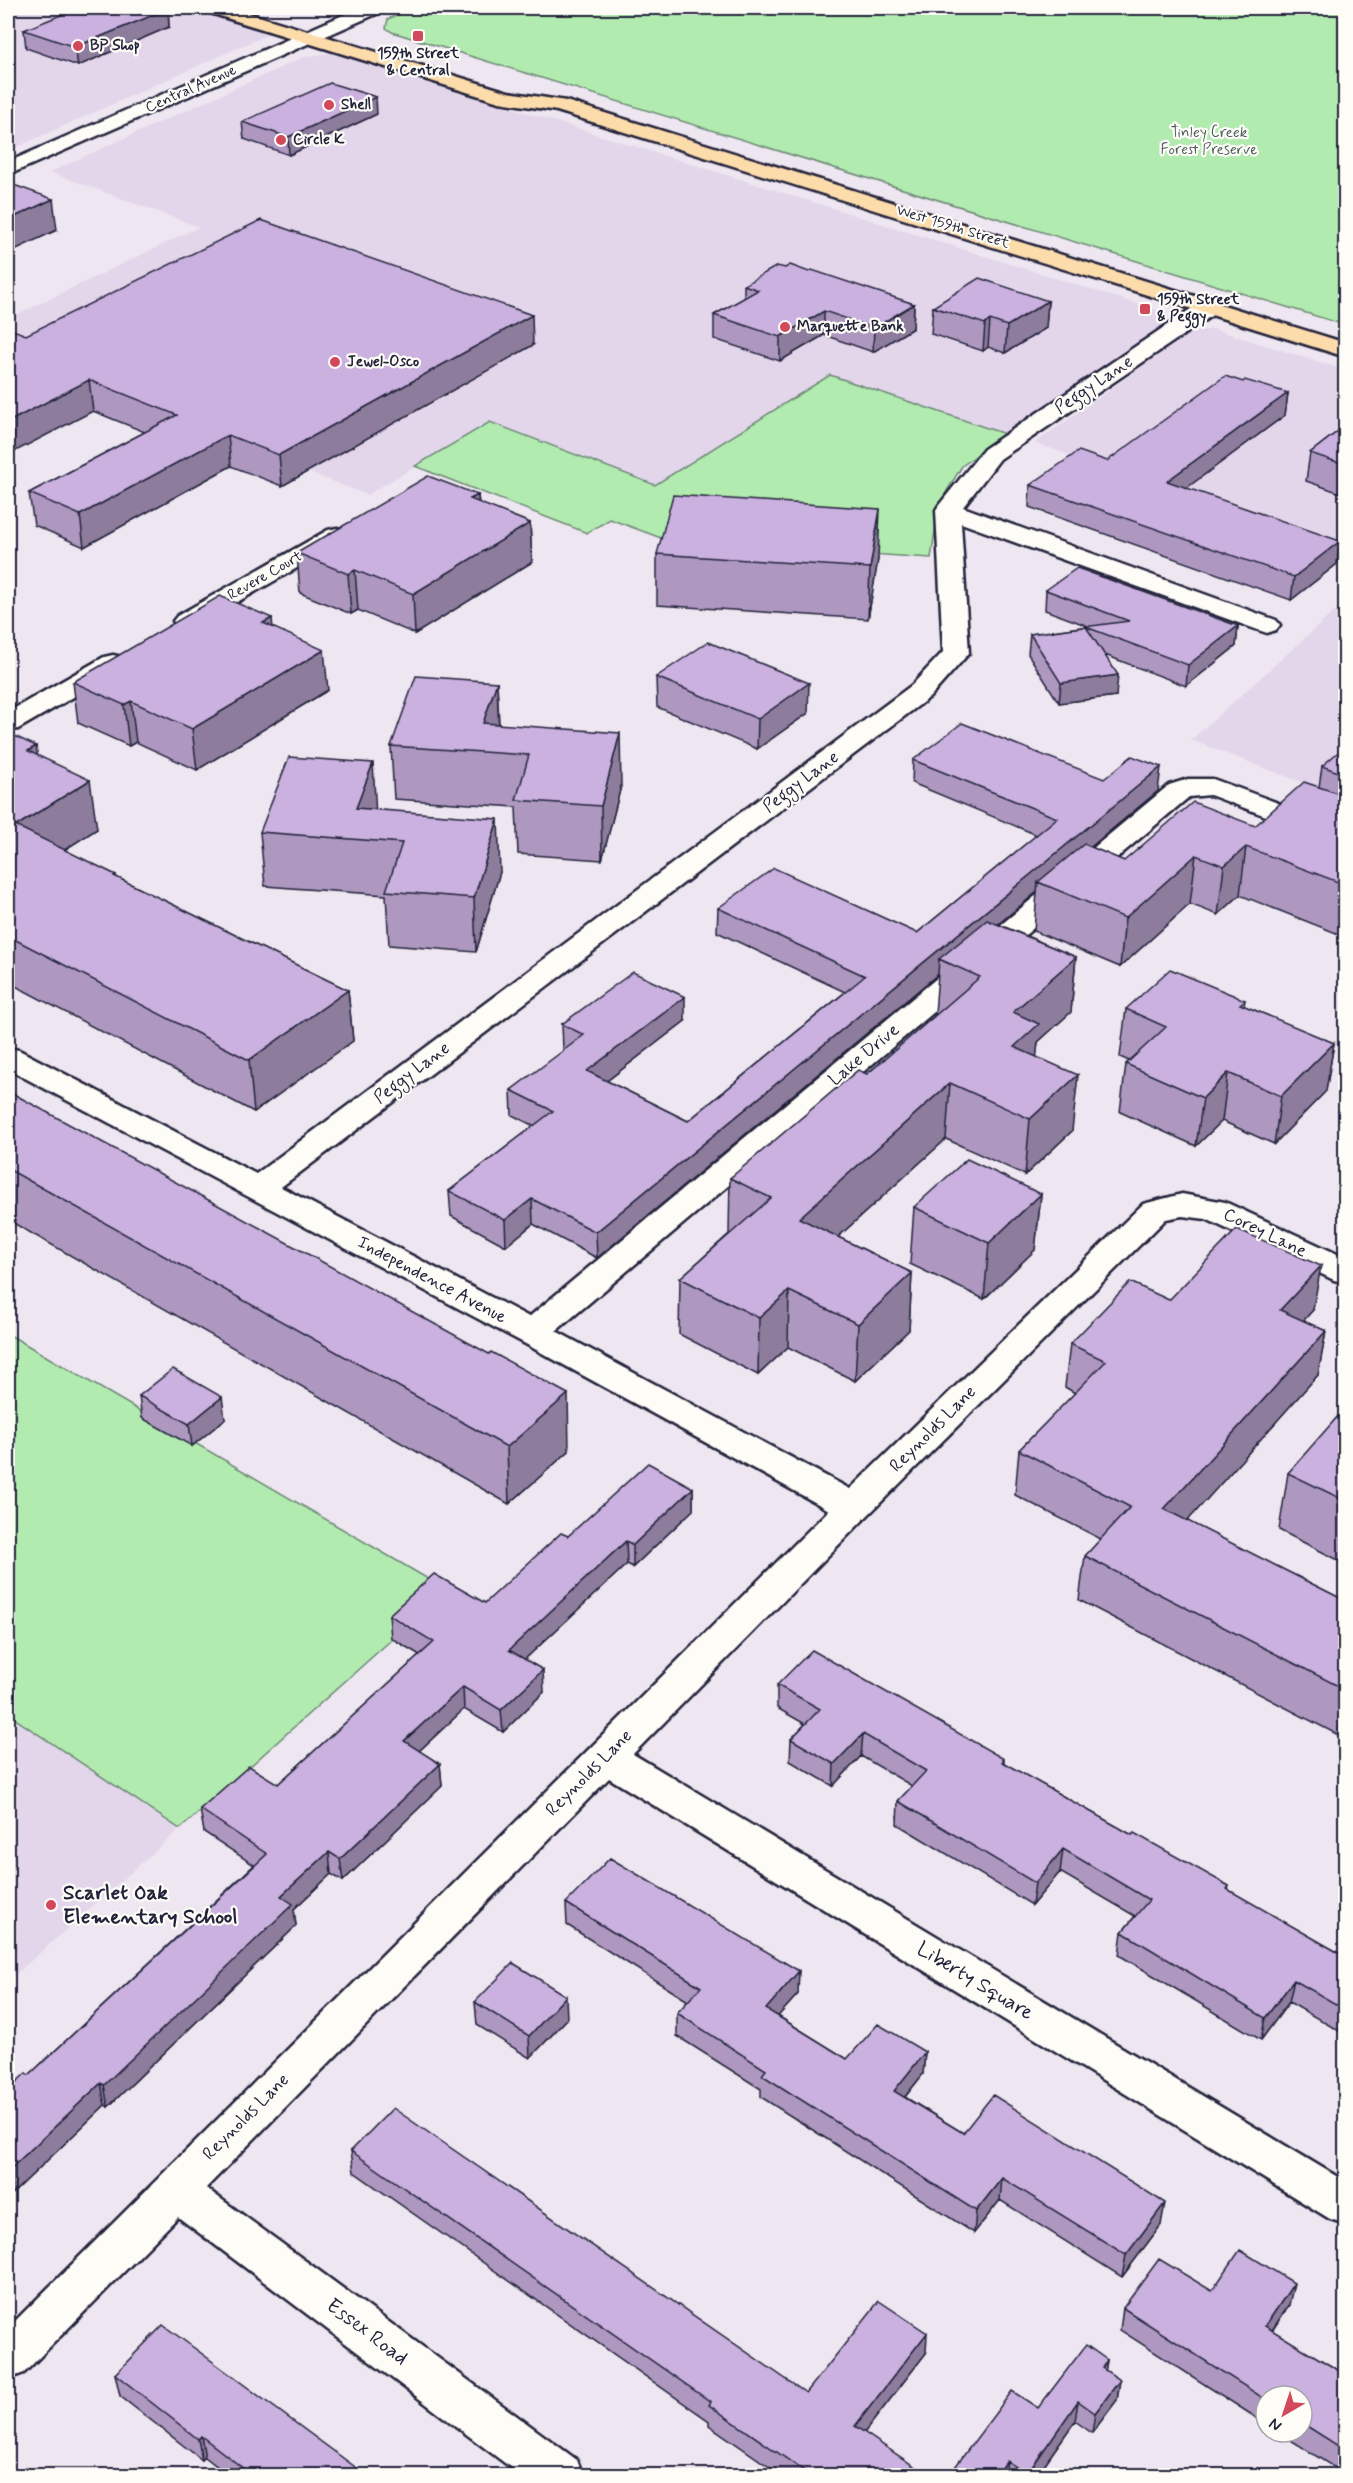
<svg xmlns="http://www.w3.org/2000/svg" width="1353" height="2483" font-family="Mynerve,sans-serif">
  <rect width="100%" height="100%" fill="#eee6f0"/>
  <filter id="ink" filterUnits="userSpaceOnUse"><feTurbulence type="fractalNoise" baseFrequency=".0167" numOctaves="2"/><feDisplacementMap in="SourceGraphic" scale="12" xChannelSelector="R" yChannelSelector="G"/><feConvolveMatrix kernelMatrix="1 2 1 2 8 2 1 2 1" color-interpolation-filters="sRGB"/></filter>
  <g filter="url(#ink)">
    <!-- built -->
    <path fill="#e3d6eb" d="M8 8H190L273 32 8 151Z
      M328 53 346 56 1157 310 1168 318 1163 325 1005 434 830 375 655 485 490 422 367 495 8 353V319L199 227 50 172 304 57Z
      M1213 329 1345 370V552L1035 443 1190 332Z
      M1345 602V799L1191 740Z
      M8 1714 180 1829 8 1981Z"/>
    <!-- green -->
    <path fill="#b2ebaf" stroke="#6a8675" stroke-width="1.5" d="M411 8H1345V325L392 32 386 28 388 19Z
      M830 375 1005 434 962 466 939 504 931 558 669 541 610 519 587 533 415 466 490 422 655 485Z
      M8 1334 447 1590 180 1829 8 1714Z"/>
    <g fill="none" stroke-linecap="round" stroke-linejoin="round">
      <defs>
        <path id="street" d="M1209 300 1217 302 1220 307 1217 312 1000 459 963 507 1276 620 1280 625 1276 630 1267 633 1258 630 961 523 969 653 930 697 281 1187 529 1317 1169 785 1188 779H1213L1346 828V846L1210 795 1189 797 556 1331 850 1489 1143 1204 1182 1194 1225 1202 1346 1258V1283L1334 1280 1206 1219 1182 1216 1166 1219 867 1516 633 1754 1346 2182V2224L1330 2219 609 1778 206 2188 577 2460 583 2476H522L178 2217 24 2373 8 2379V2328L829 1510 520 1341 8 1069V1048L19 1050 256 1174 912 685 943 652 936 510 939 505 984 449 1201 302Z
          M337 528 346 530 349 535 346 540 195 626 186 629 177 626 173 621 177 616 328 530Z
          M113 655 122 657 126 663 122 669 18 729 8 731V712L104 657Z"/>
        <path id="secondary" d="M359 8H383L381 12 8 175V162Z"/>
        <path id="primary" d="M205 8H232L508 92 566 101 1346 343V357L557 111 499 102 207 12Z"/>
      </defs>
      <!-- street casing -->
      <use href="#street" stroke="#22223b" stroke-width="5"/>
      <!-- secondary casing -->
      <use href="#secondary" stroke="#22223b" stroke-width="5"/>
      <!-- primary casing -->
      <use href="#primary" stroke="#22223b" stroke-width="5"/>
      <!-- street -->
      <use href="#street" fill="#fdfcf7" fill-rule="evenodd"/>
      <!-- secondary -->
      <use href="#secondary" fill="#fdfcf7" fill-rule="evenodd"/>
      <!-- primary -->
      <use href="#primary" fill="#fddcac" fill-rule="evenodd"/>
    </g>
    <!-- wall -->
    <path fill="#ae98c0" stroke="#22223b" stroke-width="1.5" d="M168 9 169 27 78 66 26 48 24 30Z
      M377 114 289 155 244 139 242 122Z
      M809 272 914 304 913 328 873 352 824 335 780 361 714 339V315L744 298V285Z
      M1048 301 1046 328 1005 353 988 347 983 351 931 334 933 307Z
      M26 335 533 345 282 486 231 466 84 547 34 525 29 493 145 432 93 411Z
      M1243 382 1288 393 1285 415 1186 488 1337 564 1291 600 1029 507 1030 485 1107 461Z
      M1346 425V495L1306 481 1310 453Z
      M478 495 479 503 530 523 532 562 415 634 358 610 351 614 300 593 297 553Z
      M657 554 878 559 868 619 657 605Z
      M1046 590 1238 626 1236 646 1186 686 1105 655 1116 696 1059 703 1028 654 1030 634 1088 626 1045 610Z
      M273 627 328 690 197 770 136 742 129 746 78 723 73 682Z
      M656 677 808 713 757 749 657 707Z
      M497 682 499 724 621 786 602 860 518 854 516 807 394 799 391 746Z
      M8 733 38 756 97 829 64 850 116 875V877L348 990 353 1041 254 1112 8 982Z
      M1346 756V937L1240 895 1218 915 1190 904 1120 967 1034 931 1037 892 998 924 1076 957 1071 1012 1038 1042 1036 1057 1072 1131 1025 1175 946 1139 838 1237 912 1273 909 1330 855 1381 788 1347 758 1375 679 1334 680 1278 729 1234 730 1178 867 1074 936 1015 935 1014 938 974 597 1258 533 1224 506 1246 451 1216 449 1191 534 1126 512 1115 511 1090 565 1050 563 1049 562 1024 685 1021 607 1081 688 1121 845 992 717 932 718 908 917 933 1037 835 912 783 913 760 1104 779 1158 791 1091 847 1124 861 1255 826 1319 787 1322 766Z
      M376 810 500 872 476 952 389 945 386 895 265 886 260 832Z
      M1245 1000 1244 1006 1334 1043 1326 1091 1274 1144 1222 1121 1196 1146 1120 1112 1126 1064 1129 1061 1120 1057 1126 1009Z
      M8 1091 569 1451 509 1504 8 1220Z
      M1041 1194 1035 1250 984 1299 910 1264 914 1207Z
      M1169 1300 1313 1310 1303 1321 1326 1331 1318 1375 1187 1521 1346 1601V1739L1079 1600 1085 1556 1101 1539 1015 1495 1019 1450 1075 1393 1065 1387 1070 1344Z
      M139 1396 225 1419 192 1446 142 1418Z
      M1346 1418V1564L1279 1530 1288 1473Z
      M693 1488V1510L633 1567 627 1564 525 1659 544 1692 503 1732 464 1709 419 1751 440 1764 442 1786 343 1881 331 1874 294 1909 296 1926 108 2107 105 2105 8 2198V2090L29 2075 254 1865 204 1832 200 1809 278 1784 420 1655 391 1638 389 1615 485 1603 568 1536Z
      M777 1685 1004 1759V1763L1132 1835 1229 1886 1228 1890 1346 1957V2035L1289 2002 1261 2040 1119 1955 1122 1932 1135 1916 1060 1872 1032 1905 897 1824 898 1801 912 1786 861 1756 833 1786 790 1761 791 1739 805 1724 777 1708Z
      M566 1903 798 1994 778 2016 847 2059 925 2052 923 2074 905 2097 963 2133 1161 2225 1122 2277 1000 2200 974 2233 761 2097V2089L677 2036V2013L688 2001 567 1925Z
      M475 2002 567 2019 530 2058 477 2025Z
      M351 2151 806 2393 926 2353 864 2433 927 2475H781L709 2425V2421L354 2172Z
      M1212 2291 1289 2305 1272 2331 1346 2375V2475L1278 2432H1302V2396H1266V2424L1120 2330 1123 2308Z
      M1107 2360 1105 2370 1120 2380 1117 2400 1092 2433 1075 2421 1037 2475H949L1038 2408Z
      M115 2374 366 2475H228L205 2457 202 2460 120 2396Z"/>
    <!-- shaded-wall -->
    <path fill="#8d7c9c" stroke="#22223b" stroke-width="1.5" d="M168 9 169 27 78 66 75 47Z
      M376 97 377 114 289 155 288 137Z
      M53 199 57 230 8 253V220Z
      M1048 301 1046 328 1005 353 1007 326Z
      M914 304 913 328 873 352 874 328Z
      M824 311V335L780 361V337Z
      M532 315 533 345 282 486 279 455Z
      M990 320 988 347 983 351 985 324Z
      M89 380 93 411 8 455V422Z
      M1288 393 1285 415 1165 504 1167 481Z
      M228 435 231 466 84 547 80 515Z
      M478 495 480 534 470 499Z
      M880 509 878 559 868 619 870 568Z
      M530 523 532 562 415 634 413 594Z
      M1340 541 1337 564 1291 600 1294 577Z
      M355 570 358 610 351 614 348 574Z
      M272 618 276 658 263 623Z
      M1238 626 1236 646 1186 686 1188 665Z
      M324 650 328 690 197 770 192 729Z
      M1118 675 1116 696 1059 703 1061 683Z
      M497 682 499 734 483 723Z
      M809 683 808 713 757 749 758 719Z
      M131 701 136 742 129 746 124 705Z
      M620 733 621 786 602 860 601 806Z
      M36 746 44 795 28 751Z
      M373 763 376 816 356 808Z
      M1161 767 1158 791 1045 885 1038 882 1037 892 950 964 939 959 938 974 597 1258 596 1232Z
      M90 780 97 829 24 876 16 826Z
      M498 819 500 872 476 952 474 898Z
      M1246 847 1240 895 1218 915 1224 866Z
      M1196 855 1190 904 1120 967 1125 918Z
      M1076 957 1071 1012 1038 1042 1034 1079 1009 1102 1013 1012Z
      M348 990 353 1041 254 1112 249 1060Z
      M685 997V1021L587 1096V1071Z
      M1334 1043 1326 1091 1274 1144 1281 1096Z
      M1228 1073 1222 1121 1196 1146 1203 1098Z
      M1078 1075 1072 1131 1025 1175 1030 1119Z
      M950 1083 946 1139 797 1274 799 1218Z
      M1041 1194 1035 1250 984 1299 989 1243Z
      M532 1199 533 1224 506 1246 505 1220Z
      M1321 1266 1313 1310 1273 1354 1280 1310Z
      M912 1273 909 1330 855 1381 858 1324Z
      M789 1291 788 1347 758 1375 759 1318Z
      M1326 1331 1318 1375 1158 1554 1164 1509Z
      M568 1394 569 1451 509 1504 507 1447Z
      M222 1397 225 1419 192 1446 189 1424Z
      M693 1488V1510L633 1567V1545Z
      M626 1541 627 1564 510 1673 509 1650Z
      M543 1670 544 1692 503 1732 501 1710Z
      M463 1687 464 1709 405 1764 404 1741Z
      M863 1734 861 1756 833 1786 834 1764Z
      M440 1764 442 1786 343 1881 340 1859Z
      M1063 1849 1060 1872 1032 1905 1035 1883Z
      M329 1852 331 1874 294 1909 296 1926 108 2107 104 2085 281 1896Z
      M799 1971 798 1994 765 2031 766 2009Z
      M1294 1980 1289 2002 1261 2040 1265 2018Z
      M566 1996 567 2019 530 2058 529 2036Z
      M925 2052 923 2074 892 2113 894 2091Z
      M101 2083 105 2105 8 2198V2171Z
      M1002 2178 1000 2200 974 2233 976 2211Z
      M1165 2203 1161 2225 1122 2277 1126 2255Z
      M1294 2283 1289 2305 1260 2348 1265 2326Z
      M927 2333 926 2353 854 2446 855 2426Z
      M1107 2360 1104 2380 1102 2368Z
      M1120 2380 1117 2400 1092 2433 1095 2413Z
      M1078 2401 1075 2421 1037 2475H1027V2474Z
      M201 2436 205 2457 202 2460 198 2439Z
      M1007 2461 1005 2475H996Z"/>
    <!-- building -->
    <path fill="#cab1df" stroke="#22223b" stroke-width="1.5" d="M78 8H164L168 9 75 47 24 30Z
      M330 83 376 97 288 137 242 122Z
      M11 184 53 199 8 220V185Z
      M261 220 532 315 279 455 228 435 80 515 29 493 177 415 89 380 8 422V328L26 335Z
      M790 265 809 272 812 270 914 304 874 328 824 311 780 337 714 315 758 290 744 285 777 266 785 268Z
      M979 278 1048 301 1007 326 990 320 985 324 933 307Z
      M1225 376 1243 382 1245 380 1288 393 1167 481 1340 541 1294 577 1030 485 1079 451 1107 461Z
      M1346 425V465L1310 453Z
      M428 476 478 495 470 499 530 523 413 594 355 570 348 574 297 553Z
      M673 495 880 509 870 568 657 554Z
      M1077 568 1238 626 1188 665 1086 627 1118 675 1061 683 1030 634 1129 621 1046 590Z
      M220 596 272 618 263 623 324 650 192 729 131 701 124 705 73 682Z
      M708 642 809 683 758 719 656 677Z
      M416 676 497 682 483 723 620 733 601 806 516 800 529 755 391 746Z
      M962 723 1104 779 1132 756 1161 767 596 1232 532 1199 505 1220 449 1191 553 1111 511 1090 584 1035 562 1024 633 972 685 997 587 1071 688 1121 865 976 718 908 774 868 917 933 1057 818 913 760Z
      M8 733 36 746 28 751 90 780 16 826 116 875 114 876 348 990 249 1060 8 936Z
      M1337 753 1346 756V775L1322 766Z
      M289 757 373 763 356 808 498 819 474 898 386 891 402 843 260 832Z
      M1304 782 1346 796V885L1246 847 1224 866 1196 855 1125 918 1038 882 1084 844 1124 861 1193 802 1255 826Z
      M987 920 1076 957 1013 1012 1039 1024 1014 1047 1078 1075 1030 1119 950 1083 799 1218 912 1273 858 1324 789 1291 759 1318 680 1278 771 1198 730 1178 858 1070 867 1074 980 977 939 959Z
      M1170 969 1245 1000 1240 1004 1334 1043 1281 1096 1228 1073 1203 1098 1126 1064 1166 1027 1126 1009Z
      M8 1091 295 1247 489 1354 491 1352 568 1394 507 1447 8 1169Z
      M967 1159 1041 1194 989 1243 914 1207Z
      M1237 1229 1321 1266 1280 1310 1326 1331 1164 1509 1346 1601V1690L1085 1556 1130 1507 1019 1450 1106 1361 1070 1344 1130 1282 1169 1300Z
      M173 1369 222 1397 189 1424 139 1396Z
      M1339 1415 1346 1418V1501L1288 1473Z
      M648 1463 693 1488 633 1545 626 1541 509 1650 543 1670 501 1710 463 1687 404 1741 440 1764 340 1859 329 1852 281 1896 293 1904 104 2085 101 2083 8 2171V2090L26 2073 29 2075 267 1854 200 1809 249 1766 278 1784 434 1642 389 1615 434 1574 485 1603 561 1533 568 1536Z
      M812 1650 1004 1759 1002 1762 1132 1835 1134 1833 1229 1886 1227 1889 1346 1957V2010L1294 1980 1265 2018 1122 1932 1149 1900 1063 1849 1035 1883 898 1801 926 1771 863 1734 834 1764 791 1739 820 1709 777 1685Z
      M610 1858 799 1971 766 2009 847 2059 878 2024 925 2052 894 2091 963 2133 993 2095 1165 2203 1126 2255 1002 2178 976 2211 762 2075 766 2070 677 2013 701 1987 566 1903Z
      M513 1963 566 1996 529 2036 475 2002Z
      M393 2108 806 2393 879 2301 927 2333 855 2426 927 2475H810L709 2405 711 2402 351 2151Z
      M1240 2250 1294 2283 1265 2326 1346 2375V2451L1302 2423V2396H1266V2400L1123 2308 1159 2259 1212 2291Z
      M163 2325 366 2475H252L201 2436 198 2439 115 2374Z
      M1086 2345 1107 2360 1102 2368 1120 2380 1095 2413 1078 2401 1027 2474 1007 2461 996 2475H949L1012 2391 1038 2408Z"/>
  </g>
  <!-- markers -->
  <g fill="#d1495b" stroke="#fdfcf7" stroke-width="2">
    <rect x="412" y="30" width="12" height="12" rx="3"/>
    <circle cx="78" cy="46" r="6"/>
    <circle cx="329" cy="105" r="6"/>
    <circle cx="281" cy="140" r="6"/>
    <rect x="1139" y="303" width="12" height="12" rx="3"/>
    <circle cx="785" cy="327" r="6"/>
    <circle cx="335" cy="362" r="6"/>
    <circle cx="51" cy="1905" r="6"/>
  </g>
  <g text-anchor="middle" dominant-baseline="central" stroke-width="4.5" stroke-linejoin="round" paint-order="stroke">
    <!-- far-poi labels -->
    <g font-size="15" font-weight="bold" fill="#22223b" stroke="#fdfcf7" text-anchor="start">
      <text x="90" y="46">BP Shop</text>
      <text x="418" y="54" text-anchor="middle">159th Street<tspan x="418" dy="17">&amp; Central</tspan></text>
      <text x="341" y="105">Shell</text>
      <text x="293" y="140">Circle K</text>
      <text x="1157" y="300">159th Street<tspan x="1157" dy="17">&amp; Peggy</tspan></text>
      <text x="797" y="327">Marquette Bank</text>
      <text x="347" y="362">Jewel-Osco</text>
    </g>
    <!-- far-street labels -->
    <g font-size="15" fill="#22223b" stroke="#fdfcf7">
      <text transform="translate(191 89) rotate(-24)">Central Avenue</text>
      <text transform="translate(953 227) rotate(17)">West 159th Street</text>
      <text transform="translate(265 576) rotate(-30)">Revere Court</text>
    </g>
    <!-- far-park labels -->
    <g font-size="15" fill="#4d5e5e" stroke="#fdfcf7">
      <text x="1209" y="133">Tinley Creek<tspan x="1209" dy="17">Forest Preserve</tspan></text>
    </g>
    <!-- street labels -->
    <g font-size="18" fill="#22223b" stroke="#fdfcf7">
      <text transform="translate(1094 385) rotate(-34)">Peggy Lane</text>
      <text transform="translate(801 782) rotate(-37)">Peggy Lane</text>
      <text transform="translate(864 1055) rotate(-40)">Lake Drive</text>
      <text transform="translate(412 1073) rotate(-37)">Peggy Lane</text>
      <text transform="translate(1265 1233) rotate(26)">Corey Lane</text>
      <text transform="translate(432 1280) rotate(28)">Independence Avenue</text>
      <text transform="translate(933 1429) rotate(-45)">Reynolds Lane</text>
      <text transform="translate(589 1773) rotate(-45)">Reynolds Lane</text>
      <text transform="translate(246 2117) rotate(-45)">Reynolds Lane</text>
    </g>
    <!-- near-poi labels -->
    <g font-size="21" font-weight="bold" fill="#22223b" stroke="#fdfcf7" text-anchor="start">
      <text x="63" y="1893">Scarlet Oak<tspan x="63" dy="24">Elementary School</tspan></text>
    </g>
    <!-- near-street labels -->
    <g font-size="21" fill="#22223b" stroke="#fdfcf7">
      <text transform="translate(975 1981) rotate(31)">Liberty Square</text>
      <text transform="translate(367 2332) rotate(37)">Essex Road</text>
    </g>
  </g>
  <!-- margin -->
  <rect width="1353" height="2483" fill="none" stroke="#fdfcf7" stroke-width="30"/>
  <rect x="15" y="15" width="1323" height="2453" fill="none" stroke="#22223b" stroke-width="2" filter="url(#ink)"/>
  <!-- north arrow -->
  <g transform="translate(1284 2414) rotate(219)"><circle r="28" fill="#fdfcf7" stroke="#a5a5ac" stroke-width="1.5"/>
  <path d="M0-4.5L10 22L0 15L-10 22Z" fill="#d1495b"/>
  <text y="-9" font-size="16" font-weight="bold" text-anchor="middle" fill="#22223b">N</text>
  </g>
</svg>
